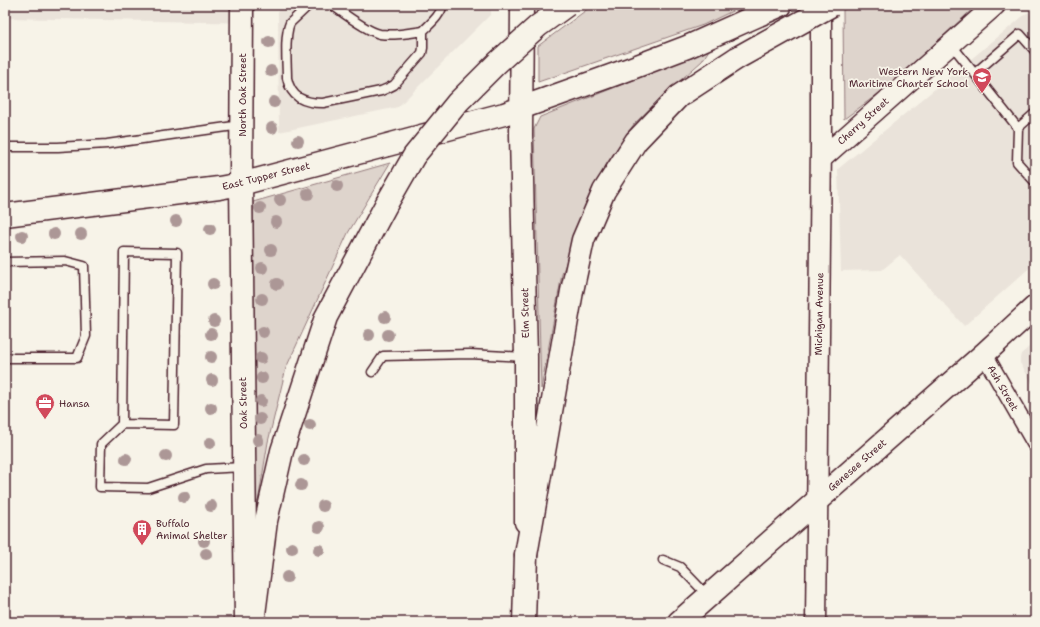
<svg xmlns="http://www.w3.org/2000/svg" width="1040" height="627" font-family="'Shantell Sans',sans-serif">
  <rect width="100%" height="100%" fill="#f7f3e8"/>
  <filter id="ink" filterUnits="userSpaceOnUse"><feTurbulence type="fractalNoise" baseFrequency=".025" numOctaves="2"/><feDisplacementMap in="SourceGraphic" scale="8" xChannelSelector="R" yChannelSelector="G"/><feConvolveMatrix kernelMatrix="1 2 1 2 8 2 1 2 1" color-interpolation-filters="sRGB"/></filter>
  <g filter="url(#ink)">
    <!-- built -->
    <path fill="#eae3da" d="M5 5H255V23L5 18Z
      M278 5H491V14L398 107 279 132Z
      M1028 12 1035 19V263L964 326 900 255 882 270 841 271 838 169Z
      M1035 342V388L1020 363V358L1021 354Z"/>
    <!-- green -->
    <path fill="#ded4cc" stroke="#947a7c" d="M593 5H745L703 25 538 82V46Z
      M854 5H977L886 88 844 119 843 10Z
      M709 50 702 61 666 93 634 124 607 163 591 197 562 274 541 389 534 129 540 117Z
      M390 163 348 233 286 368 268 442 255 520 253 202Z"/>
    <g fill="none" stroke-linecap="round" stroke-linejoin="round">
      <defs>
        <path id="service" d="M309 5 290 23C284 36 287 63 287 78 291 98 304 103 323 103L381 91 388 88 394 85 422 53 423 48V31
          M332 5C343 13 368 32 380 34 394 36 409 33 423 31 431 23 440 16 443 5
          M951 44 1018 128 1017 162 1035 182
          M975 73 1020 34 1035 51
          M1018 128 1035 113
          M5 147H58L107 144 241 125
          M5 262 65 261 84 266 86 336 77 358H5
          M372 372 383 356 470 354 525 357
          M122 424 174 425 177 253 124 252 122 424 101 444 100 487 148 488 206 469 243 467
          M663 560 680 567 707 595"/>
        <path id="minor" d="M984 354 1035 443"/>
        <path id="tertiary" d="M821 159 995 5
          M816 622 821 145V5"/>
        <path id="secondary" d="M679 622 984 354 1035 307"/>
        <path id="primary" d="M242 5 241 184 246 622
          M522 5 521 135 526 357V522
          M5 215 219 188 241 184 504 114 521 108"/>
        <path id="trunk" d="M524 622 526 555"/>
        <path id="motorway" d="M521 108 624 71 687 47 781 5
          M526 555 572 291 583 240 604 191 636 141 679 96 737 58
          M253 622 266 521 282 451 326 317 387 203"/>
      </defs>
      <!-- service casing -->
      <use href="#service" stroke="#4a1f2b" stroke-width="11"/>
      <!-- minor casing -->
      <use href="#minor" stroke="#4a1f2b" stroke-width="19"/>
      <!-- tertiary casing -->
      <use href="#tertiary" stroke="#4a1f2b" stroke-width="23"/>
      <!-- secondary casing -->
      <use href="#secondary" stroke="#4a1f2b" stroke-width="25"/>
      <!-- primary casing -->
      <use href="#primary" stroke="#4a1f2b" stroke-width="25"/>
      <!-- trunk casing -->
      <use href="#trunk" stroke="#4a1f2b" stroke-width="25"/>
      <!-- motorway casing -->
      <use href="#motorway" stroke="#4a1f2b" stroke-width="25"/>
      <!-- service -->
      <use href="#service" stroke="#f7f3e8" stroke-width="8"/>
      <!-- minor -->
      <use href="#minor" stroke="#f7f3e8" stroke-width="16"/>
      <!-- tertiary -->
      <use href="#tertiary" stroke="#f7f3e8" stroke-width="20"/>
      <!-- secondary -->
      <use href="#secondary" stroke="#f7f3e8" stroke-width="22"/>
      <!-- primary -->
      <use href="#primary" stroke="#f7f3e8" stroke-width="22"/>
      <!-- trunk -->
      <use href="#trunk" stroke="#f7f3e8" stroke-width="22"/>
      <!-- motorway -->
      <use href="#motorway" stroke="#f7f3e8" stroke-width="22"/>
      <defs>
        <path id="motorway-bridge" d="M737 58 832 5
          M387 203 414 156 458 102 497 63 538 26 567 5"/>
      </defs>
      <!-- motorway-bridge casing -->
      <use href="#motorway-bridge" stroke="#4a1f2b" stroke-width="25" stroke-linecap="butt"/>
      <!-- motorway-bridge -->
      <use href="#motorway-bridge" stroke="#f7f3e8" stroke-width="22"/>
    </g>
    <!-- trees -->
    <g fill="#ac9796">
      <circle cx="269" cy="42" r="6"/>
      <circle cx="271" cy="71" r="6"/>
      <circle cx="274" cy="102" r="6"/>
      <circle cx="272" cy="128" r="6"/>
      <circle cx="298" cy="141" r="6"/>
      <circle cx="337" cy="186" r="6"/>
      <circle cx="308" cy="194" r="6"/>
      <circle cx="280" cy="200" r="6"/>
      <circle cx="260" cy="208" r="6"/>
      <circle cx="176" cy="221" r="6"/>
      <circle cx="276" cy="222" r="6"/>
      <circle cx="210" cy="229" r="6"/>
      <circle cx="54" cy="234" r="6"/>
      <circle cx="81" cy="234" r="6"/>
      <circle cx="22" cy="236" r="6"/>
      <circle cx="271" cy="250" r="6"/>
      <circle cx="262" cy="268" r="6"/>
      <circle cx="213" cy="284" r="6"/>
      <circle cx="277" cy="284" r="6"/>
      <circle cx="262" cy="299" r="6"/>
      <circle cx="385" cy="317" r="6"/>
      <circle cx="214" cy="321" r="6"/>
      <circle cx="263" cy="332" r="6"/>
      <circle cx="211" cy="334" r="6"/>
      <circle cx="369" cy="335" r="6"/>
      <circle cx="388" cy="335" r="6"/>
      <circle cx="211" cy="357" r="6"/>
      <circle cx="261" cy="358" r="6"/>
      <circle cx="262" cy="378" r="6"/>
      <circle cx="212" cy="380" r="6"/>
      <circle cx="261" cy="401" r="6"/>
      <circle cx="211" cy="408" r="6"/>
      <circle cx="260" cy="419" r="6"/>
      <circle cx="310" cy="425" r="6"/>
      <circle cx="258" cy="440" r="6"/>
      <circle cx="210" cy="443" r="6"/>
      <circle cx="166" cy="456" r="6"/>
      <circle cx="126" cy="459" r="6"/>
      <circle cx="304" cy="460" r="6"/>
      <circle cx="301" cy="485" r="6"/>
      <circle cx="184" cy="497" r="6"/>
      <circle cx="211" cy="506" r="6"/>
      <circle cx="323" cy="506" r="6"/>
      <circle cx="319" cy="527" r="6"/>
      <circle cx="204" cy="541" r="6"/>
      <circle cx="292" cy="548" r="6"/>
      <circle cx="319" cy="550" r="6"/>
      <circle cx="206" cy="554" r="6"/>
      <circle cx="287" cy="577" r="6"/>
    </g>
  </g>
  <!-- icons -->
  <defs>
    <symbol id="school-pin" viewBox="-11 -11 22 30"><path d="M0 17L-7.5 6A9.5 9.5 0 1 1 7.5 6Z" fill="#d1495b" stroke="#f7f3e8"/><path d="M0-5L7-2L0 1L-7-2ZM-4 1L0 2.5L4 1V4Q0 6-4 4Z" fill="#fff"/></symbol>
    <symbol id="office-pin" viewBox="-11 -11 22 30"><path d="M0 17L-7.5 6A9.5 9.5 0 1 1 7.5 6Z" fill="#d1495b" stroke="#f7f3e8"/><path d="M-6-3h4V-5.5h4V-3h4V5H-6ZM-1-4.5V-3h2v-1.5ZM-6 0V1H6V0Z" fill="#fff"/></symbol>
    <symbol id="building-pin" viewBox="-11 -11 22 30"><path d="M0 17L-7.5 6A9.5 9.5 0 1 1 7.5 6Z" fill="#d1495b" stroke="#f7f3e8"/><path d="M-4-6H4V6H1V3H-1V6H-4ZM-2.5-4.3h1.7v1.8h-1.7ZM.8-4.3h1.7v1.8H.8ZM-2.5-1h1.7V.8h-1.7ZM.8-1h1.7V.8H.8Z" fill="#fff"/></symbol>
  </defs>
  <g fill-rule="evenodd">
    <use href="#school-pin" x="971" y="66" width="22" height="30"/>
    <use href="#office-pin" x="34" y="392" width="22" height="30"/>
    <use href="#building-pin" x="131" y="518" width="22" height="30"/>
  </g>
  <g text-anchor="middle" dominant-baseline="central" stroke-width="3.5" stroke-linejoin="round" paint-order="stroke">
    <!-- poi labels -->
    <g font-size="10" fill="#4a1f2b" stroke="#f7f3e8" text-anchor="start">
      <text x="968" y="71" text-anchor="end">Western New York<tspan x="968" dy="12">Maritime Charter School</tspan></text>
      <text x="59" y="403">Hansa</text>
      <text x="156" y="523">Buffalo<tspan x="156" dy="12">Animal Shelter</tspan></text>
    </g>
    <!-- street labels -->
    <g font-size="10" fill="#4a1f2b" stroke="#f7f3e8">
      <text transform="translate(242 95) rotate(-90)">North Oak Street</text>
      <text transform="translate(863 121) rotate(-42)">Cherry Street</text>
      <text transform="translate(266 176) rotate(-14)">East Tupper Street</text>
      <text transform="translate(525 313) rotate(-91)">Elm Street</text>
      <text transform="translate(819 314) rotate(-89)">Michigan Avenue</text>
      <text transform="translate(1003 388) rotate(60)">Ash Street</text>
      <text transform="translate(243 403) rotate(-91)">Oak Street</text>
      <text transform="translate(857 465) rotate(-41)">Genesee Street</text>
    </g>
  </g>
  <!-- margin -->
  <rect width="1040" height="627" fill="none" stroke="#f7f3e8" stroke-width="20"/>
  <rect x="10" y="10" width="1020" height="607" fill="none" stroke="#4a1f2b" stroke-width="1.5" filter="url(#ink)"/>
</svg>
